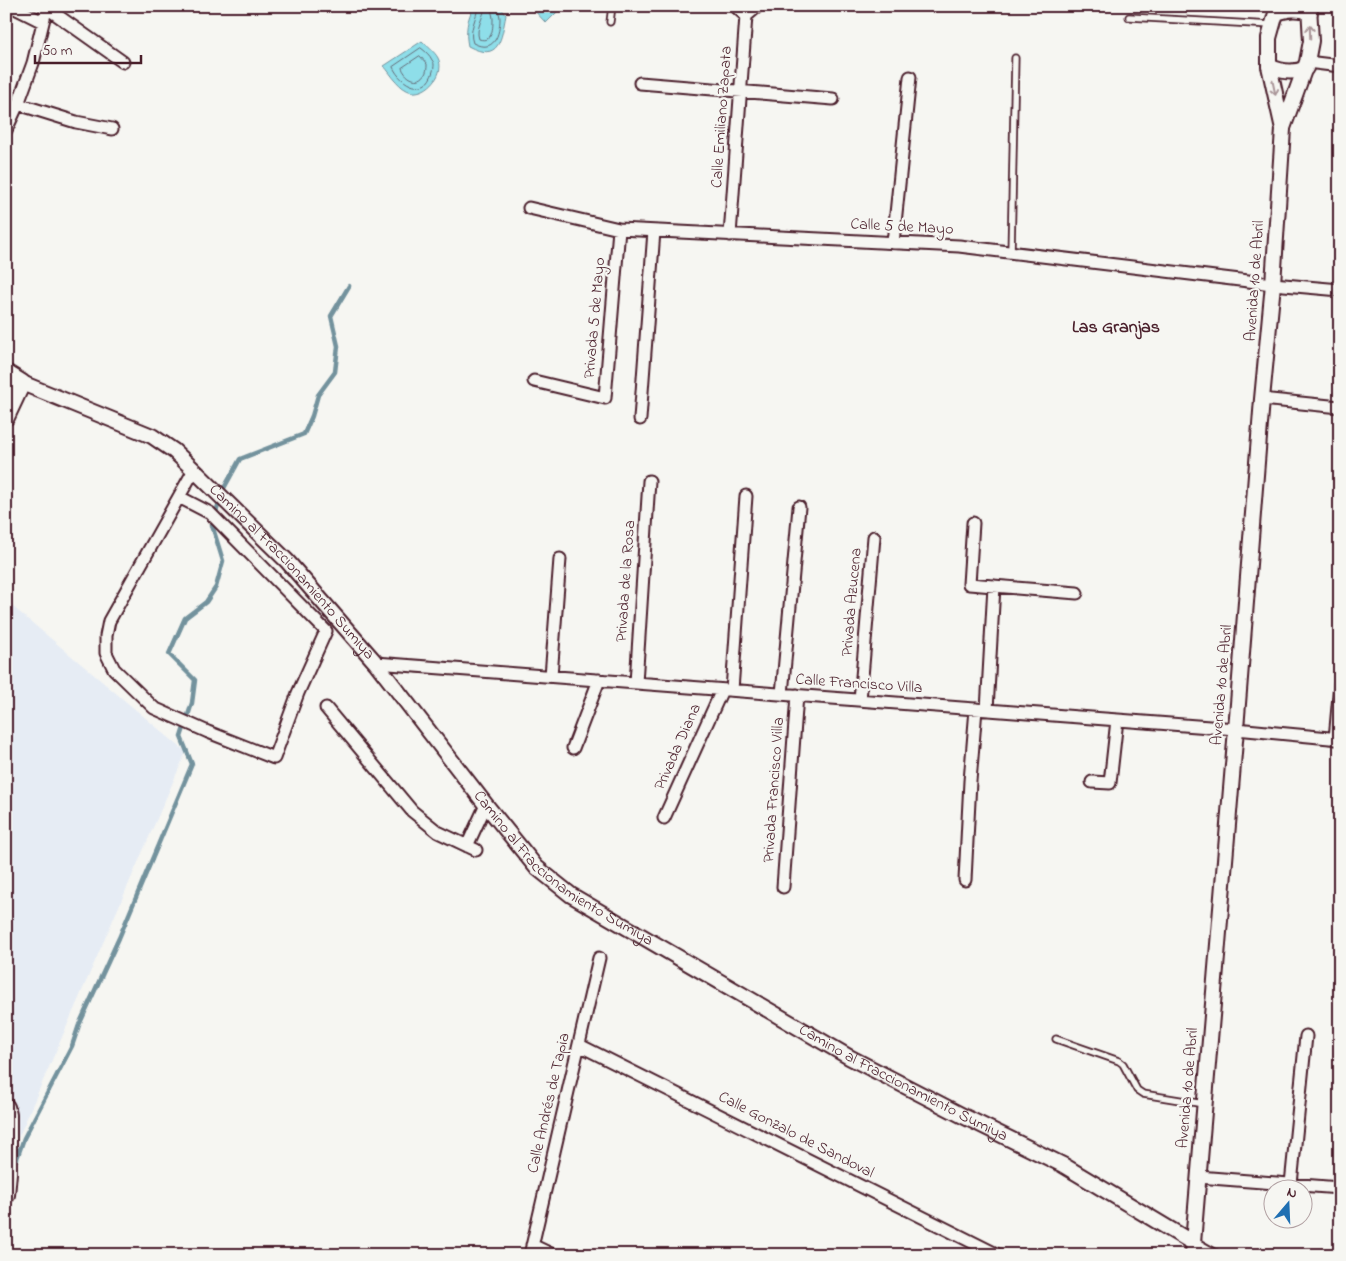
<svg xmlns="http://www.w3.org/2000/svg" width="1346" height="1261" font-family="'Indie Flower',sans-serif">
  <rect width="100%" height="100%" fill="#f6f6f2"/>
  <filter id="ink" filterUnits="userSpaceOnUse"><feTurbulence type="fractalNoise" baseFrequency=".02" numOctaves="2"/><feDisplacementMap in="SourceGraphic" scale="10" xChannelSelector="R" yChannelSelector="G"/><feConvolveMatrix kernelMatrix="1 2 1 2 8 2 1 2 1" color-interpolation-filters="sRGB"/></filter>
  <g filter="url(#ink)">
    <!-- built -->
    <path fill="#e6ecf4" d="M6 601 186 752 16 1143 6 1083Z"/>
    <!-- water -->
    <path fill="#8edee9" stroke="#73929d" d="M474 6H500L506 15C501 39 500 63 468 46 465 32 467 19 474 6Z
      M530 6H563L546 23Z
      M422 41C427 46 435 52 438 58 446 73 428 94 412 92 399 89 392 75 384 66Z"/>
    <g fill="none" stroke-linecap="round" stroke-linejoin="round">
      <!-- shore -->
      <path stroke="#656b77" stroke-width="1" d="M478 6C477 19 468 30 473 43 494 54 500 35 500 18 500 14 497 10 497 6
        M485 6C484 18 475 28 479 39 492 43 493 30 493 19 493 15 491 11 490 6
        M421 48C425 51 430 55 432 60 435 63 434 67 433 71 426 98 401 85 393 67Z
        M420 56 427 64C428 83 409 85 402 68Z"/>
      <!-- stream -->
      <path stroke="#73929d" stroke-width="4.5" d="M15 1164 24 1138 72 1046 79 1025 119 938 192 764 181 737 192 703 195 680 169 654 185 618 206 602 216 587 223 561 212 525 223 490 240 459 304 434 312 416 318 395 335 372 338 346 331 316 349 286"/>
      <defs>
        <path id="service" d="M1129 17 1272 25
          M610 22 612 6
          M1011 253 1015 58
          M1056 1039 1119 1061 1123 1064 1137 1090 1143 1094 1204 1104"/>
        <path id="minor" d="M11 6 43 22
          M47 8 123 62
          M746 16 758 6
          M1307 62 1340 66
          M640 83 833 99
          M18 104 76 122 112 129
          M6 130 18 104 33 63 47 6
          M529 208 619 229 959 246 1273 284 1340 290
          M730 235 746 16 735 6
          M893 243 910 77
          M534 381 605 398 619 229
          M1262 399 1340 407
          M640 419 654 231
          M179 497 210 513 326 631 298 693 274 758 208 732 154 708 114 669 106 653V636L109 621 194 470
          M973 523 969 584 1077 593
          M376 663 1236 729 1340 739
          M551 676 560 559
          M636 683 649 481
          M732 690 746 496
          M782 694 799 507
          M860 700 874 537
          M326 708 412 811 438 832 476 850
          M987 710 994 586
          M1335 739 1340 684
          M573 748 599 680
          M1092 782 1110 783 1117 720
          M664 818 722 690
          M467 846 486 805
          M965 880 970 781 976 709
          M783 887 797 695
          M579 1045 998 1255
          M1198 1177 1340 1188
          M1291 1184 1306 1036
          M532 1245 553 1255
          M530 1255 599 958
          M1191 1255 1193 1243 1214 1255"/>
        <g id="tertiary">
          <path d="M1276 13C1288 9 1297 8 1310 12"/>
          <path d="M1269 66C1281 72 1293 74 1306 68"/>
          <path d="M1283 128 1307 62 1311 41 1309 6"/>
          <path id="s1" d="M22 383 152 436 174 451 194 470 287 561 376 663 486 805 536 867 571 895 849 1057 963 1116 1063 1165 1193 1243 1236 729 1262 399 1273 284 1283 129 1269 66V38L1278 6"/>
        </g>
        <path id="secondary" d="M6 373 22 383 6 417
          M6 1107 8 1115V1173L6 1195"/>
      </defs>
      <!-- service casing -->
      <use href="#service" stroke="#4a1f2b" stroke-width="9"/>
      <!-- minor casing -->
      <use href="#minor" stroke="#4a1f2b" stroke-width="15"/>
      <!-- tertiary casing -->
      <use href="#tertiary" stroke="#4a1f2b" stroke-width="18"/>
      <!-- secondary casing -->
      <use href="#secondary" stroke="#4a1f2b" stroke-width="20"/>
      <!-- service -->
      <use href="#service" stroke="#f6f6f2" stroke-width="5.5"/>
      <!-- minor -->
      <use href="#minor" stroke="#f6f6f2" stroke-width="11"/>
      <!-- tertiary -->
      <use href="#tertiary" stroke="#f6f6f2" stroke-width="14"/>
      <!-- secondary -->
      <use href="#secondary" stroke="#f6f6f2" stroke-width="16"/>
    </g>
    <!-- one-way arrows -->
    <defs><path id="oneway-shaft" d="M-6 0H5M1.5-3L5.5 0L1.5 3" fill="none" stroke-width="1.6" stroke-linecap="round" stroke-linejoin="round" transform="scale(1.25)"/></defs>
    <g stroke="#a99598">
      <use href="#oneway-shaft" transform="translate(1310 32) rotate(-92)"/>
      <use href="#oneway-shaft" transform="translate(1274 88) rotate(78)"/>
    </g>
  </g>
  <g text-anchor="middle" dominant-baseline="central" stroke-width="4.5" stroke-linejoin="round" paint-order="stroke">
    <!-- street labels -->
    <g font-size="16" fill="#4a1f2b" stroke="#f6f6f2">
      <text transform="translate(722 117) rotate(-86)">Calle Emiliano Zapata</text>
      <text transform="translate(902 227) rotate(3)">Calle 5 de Mayo</text>
      <text transform="translate(1255 281) rotate(-86)">Avenida 10 de Abril</text>
      <text transform="translate(595 318) rotate(-85)">Privada 5 de Mayo</text>
      <text stroke="none"><textPath href="#s1" startOffset="336">Camino al Fraccionamiento Sumiya</textPath></text>
      <text transform="translate(626 581) rotate(-86)">Privada de la Rosa</text>
      <text transform="translate(852 602) rotate(-85)">Privada Azucena</text>
      <text transform="translate(859 684) rotate(4)">Calle Francisco Villa</text>
      <text transform="translate(1222 685) rotate(-85)">Avenida 10 de Abril</text>
      <text transform="translate(678 747) rotate(-66)">Privada Diana</text>
      <text transform="translate(774 790) rotate(-86)">Privada Francisco Villa</text>
      <text stroke="none"><textPath href="#s1" startOffset="741">Camino al Fraccionamiento Sumiya</textPath></text>
      <text stroke="none"><textPath href="#s1" startOffset="1146">Camino al Fraccionamiento Sumiya</textPath></text>
      <text transform="translate(1188 1088) rotate(-85)">Avenida 10 de Abril</text>
      <text transform="translate(549 1103) rotate(-77)">Calle Andrés de Tapia</text>
      <text transform="translate(796 1135) rotate(27)">Calle Gonzalo de Sandoval</text>
    </g>
    <!-- neighbourhood labels -->
    <g font-size="18" font-weight="bold" fill="#4a1f2b" stroke="#f6f6f2">
      <text x="1116" y="328">Las Granjas</text>
    </g>
  </g>
  <!-- margin -->
  <rect width="1346" height="1261" fill="none" stroke="#f6f6f2" stroke-width="25"/>
  <rect x="12" y="12" width="1321" height="1236" fill="none" stroke="#4a1f2b" stroke-width="2" filter="url(#ink)"/>
  <!-- north arrow -->
  <g transform="translate(1288 1204) rotate(19)"><circle r="24" fill="#f6f6f2" stroke="#b1a0a2"/>
  <path d="M0-4L9 19L0 12L-9 19Z" fill="#1f6fb2"/>
  <text y="-8" font-size="14" font-weight="bold" text-anchor="middle" fill="#4a1f2b">N</text>
  </g>
  <!-- scale -->
  <path d="M35 55v8h106v-8" fill="none" stroke="#4a1f2b" stroke-width="2.5"/>
  <text x="42" y="55" font-size="15" fill="#4a1f2b" stroke="#f6f6f2" stroke-width="4" paint-order="stroke">50 m</text>
</svg>
